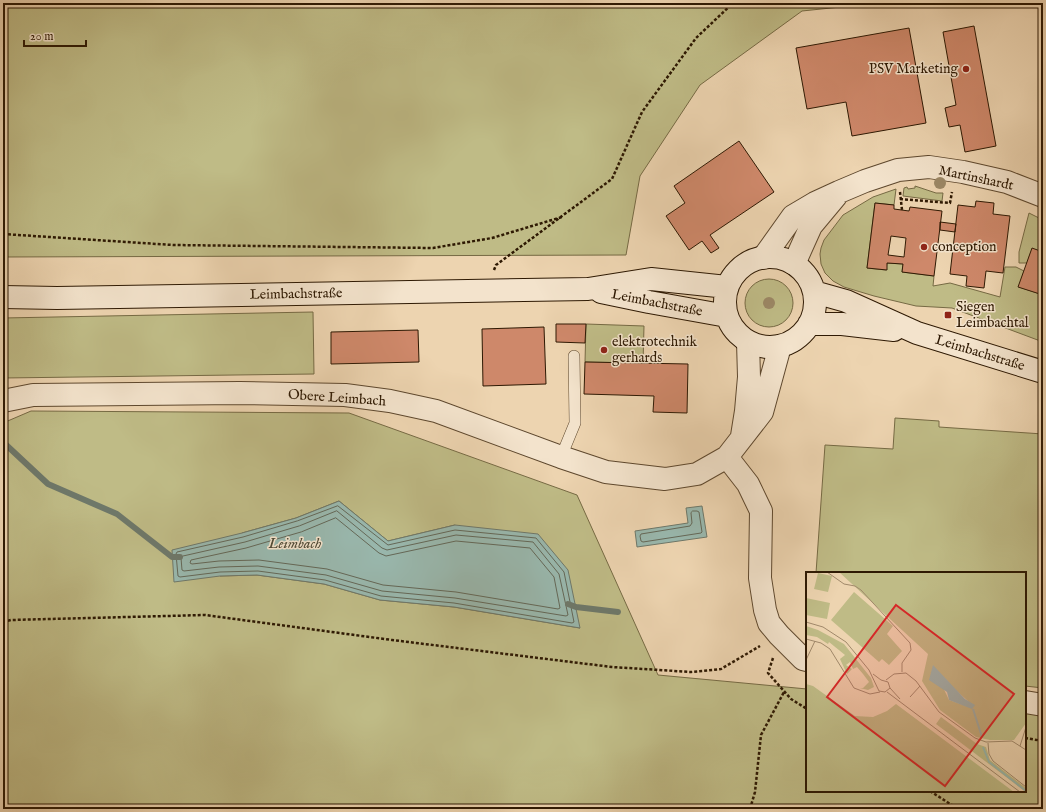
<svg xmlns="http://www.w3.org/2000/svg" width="1046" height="812" font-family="'IM FELL English',serif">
  <rect width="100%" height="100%" fill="#edd4b0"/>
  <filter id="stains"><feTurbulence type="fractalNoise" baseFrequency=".005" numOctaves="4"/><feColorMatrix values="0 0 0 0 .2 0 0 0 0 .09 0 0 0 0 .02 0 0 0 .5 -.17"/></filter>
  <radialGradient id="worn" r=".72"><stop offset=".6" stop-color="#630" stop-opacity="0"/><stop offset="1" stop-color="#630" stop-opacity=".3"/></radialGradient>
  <!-- green -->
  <path fill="#bfbb86" stroke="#766a44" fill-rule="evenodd" d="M3 3H879L802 11 700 85 640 176 626 255 3 257Z
    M915 186 936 193H943L942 201 903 196 904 188 907 187 908 189 915 188Z
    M896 189 894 205 875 203 867 268 886 270 887 263 903 264 902 272 934 276 933 286 950 283 1000 297 1005 267H1016L1024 271 1019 287 1043 295V342L952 308 916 306 874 296 844 287 833 281 825 273 821 264 820 254 821 248 824 240 843 215 873 197Z
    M1029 213 1043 220V252L1032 249 1027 263H1019V252Z
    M745 303a24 24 0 1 1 48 0a24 24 0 1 1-48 0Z
    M313 312 314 374 3 378V318Z
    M586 324 644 326 643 363 585 362Z
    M31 411 349 413 577 495 658 675 807 689V791H1025V709L1043 711V809H3V423ZM339 501 388 541 455 525 580 628 454 607 380 600 324 584 257 575 220 576 242 533 296 518Z
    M895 418 939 421V427L1043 434V688L1025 686V573H816L825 445 893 449Z"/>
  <!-- water -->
  <path fill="#99b8ae" stroke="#6e786a" d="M339 501 388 541 455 525 538 534 568 570 580 628 454 607 380 600 324 584 257 575 220 576 174 582 172 550 242 533 296 518Z
    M702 506 707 537 637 547 635 531 688 523 686 508Z"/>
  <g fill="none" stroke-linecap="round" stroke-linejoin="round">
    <!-- shore -->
    <path stroke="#646858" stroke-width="1" d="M338 506 388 545 455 530 536 538 564 572 574 622 572 623 454 603 381 596 325 580 258 571 220 572 180 577 178 576 176 554 177 552 243 537 297 521Z
      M337 511 382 548 387 550 456 535 533 542 559 574 568 615 566 616 455 598 382 591 326 575 258 566 219 567 184 571 182 570 181 558 183 556 245 542 299 526Z
      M693 511H697L699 512 702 532 701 533 643 542 641 541 640 536 641 534 690 526 692 523 691 513Z
      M336 518 379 553 386 556 456 541 530 548 554 577 560 608 558 609 456 592 383 585 327 569 259 560 219 561 192 564 190 563 191 560 246 548 301 532Z"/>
    <!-- stream -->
    <path stroke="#6e786a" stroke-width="6" d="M3 442 48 484 117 514 172 557H180
      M568 604 576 607 618 612"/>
  </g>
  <!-- building -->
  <path fill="#ce886a" stroke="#2e1903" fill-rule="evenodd" d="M974 26 996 146 965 152 960 125 949 127 945 108 956 105 943 32Z
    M909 28 926 123 852 136 846 102 807 109 796 48Z
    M1043 105V126L1039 106Z
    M739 141 774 192 710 235 719 248 711 253 702 241 689 250 666 216 685 203 674 186Z
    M976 201 994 203 993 214 1010 216 1003 273 986 271 984 288 966 286 967 276 950 274 958 205 975 207Z
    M875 203 894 205V209L909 211 910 207 942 211 934 276 902 272 903 264 887 263V270L867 268ZM891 236 906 238 904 257 888 255Z
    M940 222 956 224 955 232 940 230Z
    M1032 248 1043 252V295L1018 287Z
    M556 324H586L585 343 556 342Z
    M544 327 546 384 483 386 482 329Z
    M418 330 419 362 331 364V332Z
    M585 362 688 364 687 413 653 412 654 396 584 394Z"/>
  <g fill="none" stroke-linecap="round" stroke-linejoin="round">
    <defs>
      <path id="service" d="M561 457 575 423 574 356"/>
      <path id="minor" d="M763 258 793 216 815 203 839 192 865 181 898 170 929 167 963 172 1007 182 1043 196
        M794 264 811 226 836 196
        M3 401 33 395 240 393 345 395 390 401 436 411 561 457 606 472 665 479 697 474 727 457 762 412 780 346
        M742 436 746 411 749 377 748 342
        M727 457 748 484 761 511 760 578 765 610 769 623 779 635 803 659 807 660
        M1025 702 1043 705"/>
      <path id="secondary" d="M725 302a45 45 0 1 1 90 0a45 45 0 1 1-90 0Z
        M601 292 649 302 727 316
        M814 292 846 301 917 333 1043 372
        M3 297 57 298 588 289 651 279 727 287
        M809 324H842L894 330"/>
    </defs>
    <!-- service casing -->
    <use href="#service" stroke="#5e482e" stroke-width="12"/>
    <!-- minor casing -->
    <use href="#minor" stroke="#5e482e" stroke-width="24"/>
    <!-- secondary casing -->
    <use href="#secondary" stroke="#2e1903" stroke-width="24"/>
    <!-- path -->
    <path stroke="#2e1903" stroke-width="2.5" stroke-dasharray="3 2" stroke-linecap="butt" d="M900 192 902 210
      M900 199 950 203 952 192
      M3 234 173 245 433 248 492 238 562 217
      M494 270 496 265 612 179 642 112 696 38 733 3
      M3 622 11 620 205 615 392 640 612 667 691 672 721 669 760 646
      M773 658 768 673 791 699 807 709
      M1025 738 1043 741
      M930 791 958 809
      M750 809 755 792 761 735 784 692"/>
    <!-- service -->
    <use href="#service" stroke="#f3e3cc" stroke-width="11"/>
    <!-- minor -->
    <use href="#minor" stroke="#f3e3cc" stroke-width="22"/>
    <!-- secondary -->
    <use href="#secondary" stroke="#f3e3cc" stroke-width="22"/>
  </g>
  <!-- trees -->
  <g fill="#9c8866">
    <circle cx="940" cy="183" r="6"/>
    <circle cx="769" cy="303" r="6"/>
  </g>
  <!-- markers -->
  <g fill="#8f2418" stroke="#f3e3cc" stroke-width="1.5">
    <circle cx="966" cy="69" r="4"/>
    <circle cx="924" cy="247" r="4"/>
    <rect x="944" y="311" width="8" height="8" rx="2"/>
    <circle cx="604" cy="350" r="4"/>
  </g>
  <g text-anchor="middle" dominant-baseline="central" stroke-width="3" stroke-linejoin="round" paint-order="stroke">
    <!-- poi labels -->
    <g font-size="14" fill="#2e1903" stroke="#f3e3cc" text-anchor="start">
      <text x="958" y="69" text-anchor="end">PSV Marketing</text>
      <text x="932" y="247">conception</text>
      <text x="956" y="307">Siegen<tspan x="956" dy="16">Leimbachtal</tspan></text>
      <text x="612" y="342">elektrotechnik<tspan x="612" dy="16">gerhards</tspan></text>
    </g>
    <!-- street labels -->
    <g font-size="14" fill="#2e1903" stroke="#f3e3cc">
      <text transform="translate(976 178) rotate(12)">Martinshardt</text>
      <text transform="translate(296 294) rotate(-1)">Leimbachstraße</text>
      <text transform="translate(657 303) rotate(11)">Leimbachstraße</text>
      <text transform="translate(980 353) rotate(17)">Leimbachstraße</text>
      <text transform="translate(337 398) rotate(4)">Obere Leimbach</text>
    </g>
    <!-- water labels -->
    <g font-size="15" font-style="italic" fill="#4e4936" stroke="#f3e3cc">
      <text x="295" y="543">Leimbach</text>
    </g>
  </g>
  <!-- overview -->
  <g transform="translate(806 572)">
    <rect width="220" height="220" fill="#edd4b0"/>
    <path d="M33 0H220V151L208 168H184L170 165 134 138 116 109 122 82ZM127 94 152 120 163 130 157 133 143 128ZM12 1 26 4 22 20 8 17ZM48 20 87 54 81 62 96 79 83 93 76 87 73 90 25 48ZM0 26 24 31 21 47 0 43ZM0 54 12 58 38 72 65 106 68 115 62 118 54 116H57L63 110 57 102 51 95 47 97 44 90 40 93 46 97 41 102 34 87 39 83 23 70 22 72 11 65 0 63ZM0 112 7 114 49 144 67 145 81 139 90 132 208 220H0ZM135 145 171 172 180 175 184 188 220 216V220L130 152Z" fill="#bfbb86" fill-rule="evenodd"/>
    <path d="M127 93 159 127 169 133 166 137 143 128 141 120 123 108Z" fill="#99b8ae"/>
    <path fill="none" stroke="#99b8ae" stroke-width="2" d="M167 137 176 165M177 175 183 190 220 219"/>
    <path fill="none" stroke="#a1896b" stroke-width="1" d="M21 0 38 12 49 14 55 18 104 71 105 78 96 91V100M0 50 17 55 40 70 63 98 73 119 79 120 84 116M0 67 15 71 24 77 48 116 64 122 74 120M0 88 9 69M67 102 75 108 82 110 84 116 94 127M80 108 88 102 100 101 110 109 133 140 169 166 180 170 206 169 220 178M81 120 214 220M104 125 114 114M182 171 183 182 187 189 220 215M214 174 220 155"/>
    <path fill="#d62828" fill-opacity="0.15" stroke="#d62828" stroke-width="2" d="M90 33 208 122 139 214 21 125Z"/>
    <rect width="220" height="220" fill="none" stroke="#2e1903" stroke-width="2"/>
  </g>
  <!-- margin -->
  <rect width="1046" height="812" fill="none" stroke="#edd4b0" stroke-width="16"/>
  <rect x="4" y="4" width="1038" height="804" fill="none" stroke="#2e1903" stroke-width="2"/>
  <rect x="8" y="8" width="1030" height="796" fill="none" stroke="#2e1903"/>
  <!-- scale -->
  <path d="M24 40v6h62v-6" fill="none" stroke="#2e1903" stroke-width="2"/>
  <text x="30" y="40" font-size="12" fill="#2e1903" stroke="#f3e3cc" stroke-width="3" paint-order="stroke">20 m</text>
  <rect width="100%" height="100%" filter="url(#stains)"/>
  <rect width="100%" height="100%" fill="url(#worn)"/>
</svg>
